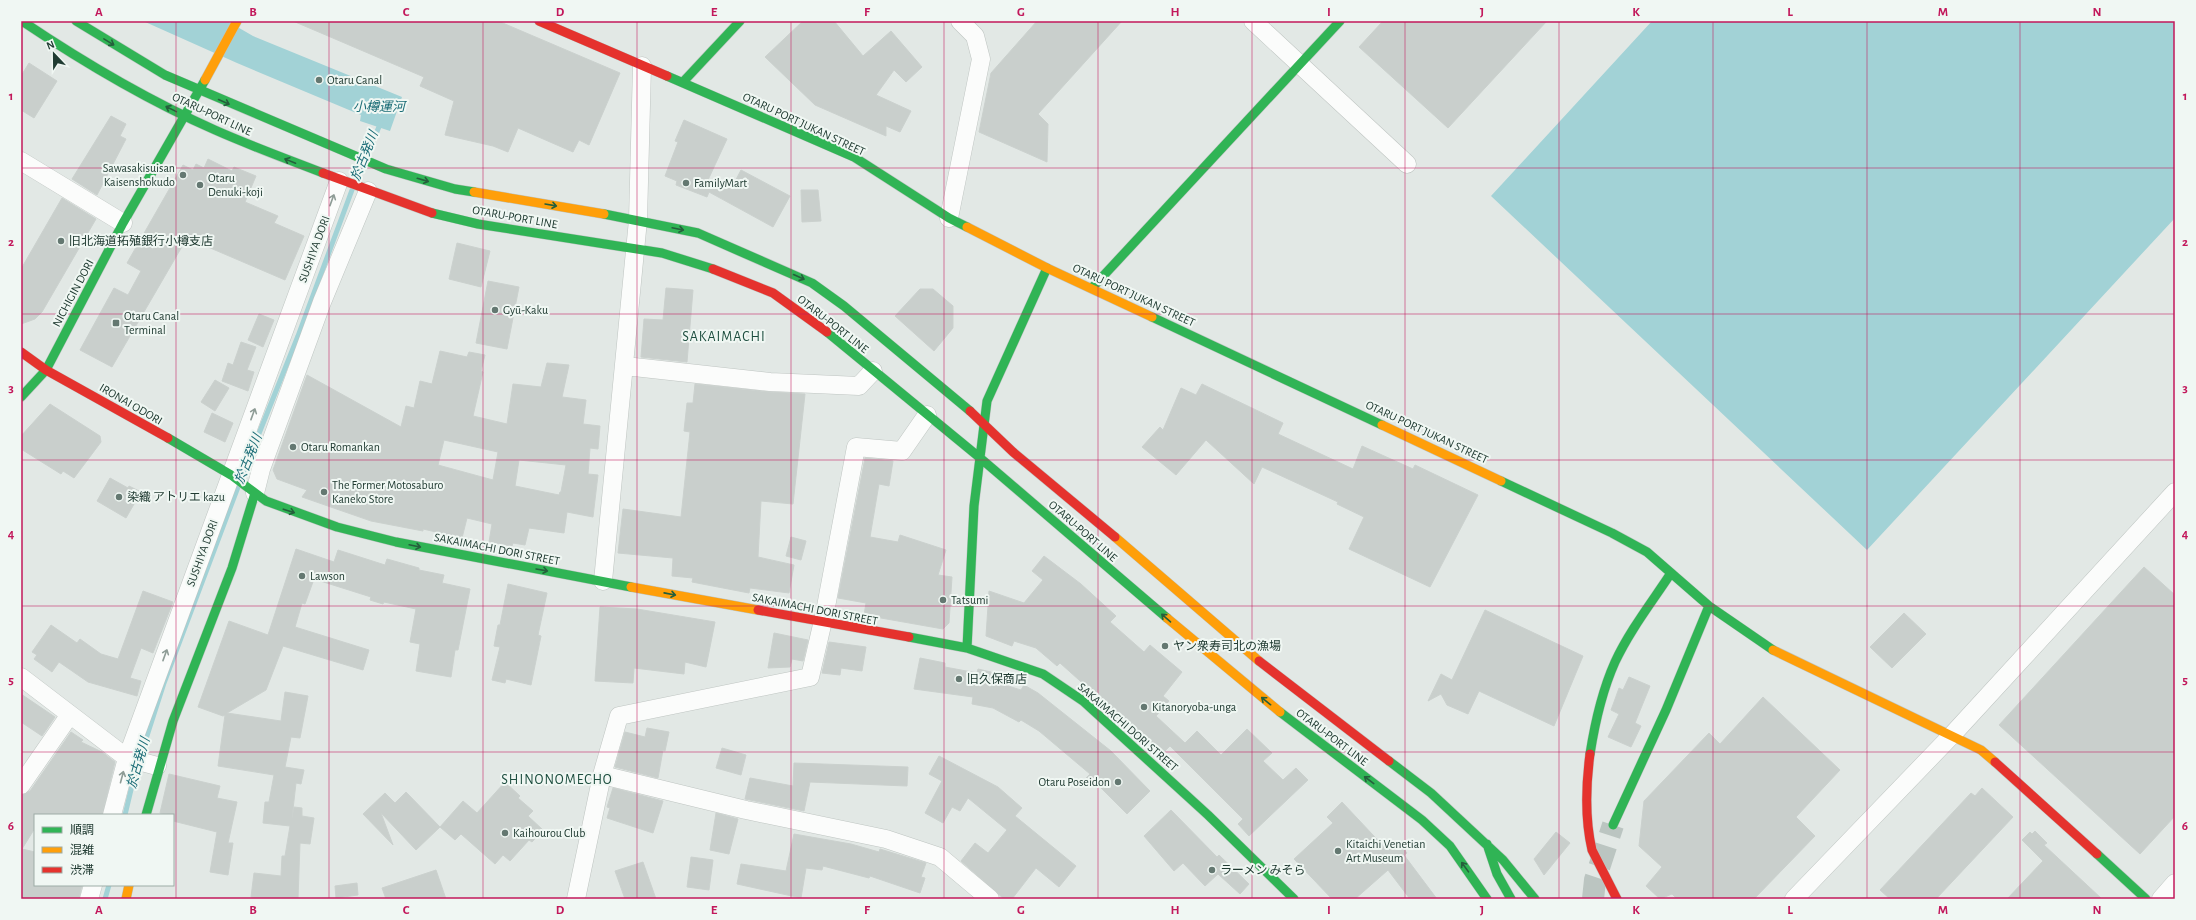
<svg xmlns="http://www.w3.org/2000/svg" width="2196" height="920" font-family="'Alegreya Sans','Noto Sans JP',sans-serif">
  <rect width="100%" height="100%" fill="#e2e8e5"/>
  <!-- water -->
  <path fill="#a2d2d6" d="M143 21H227L253 36 402 97 390 131 360 121 361 115 237 63Z
    M1652 21H2175V218L1867 550 1491 196Z"/>
  <g fill="none" stroke-linecap="round" stroke-linejoin="round">
    <!-- stream -->
    <path stroke="#a2d2d6" stroke-width="5" d="M367 155 381 122
      M356 181 363 165
      M242 476 298 336 352 190
      M125 815 135 773 164 683 238 487
      M105 899 109 885"/>
  </g>
  <!-- building -->
  <path fill="#c9cfcc" stroke="#cbd1ce" fill-rule="evenodd" d="M293 21H498L620 73 589 145 579 140 573 152 518 128 508 152 493 146 445 135 454 101 420 86 424 77Z
    M803 21H834L863 56 891 31 922 67 906 82 894 70 876 95 911 111 900 132 886 126V136L815 105 765 57Z
    M1037 21H1122L1038 114 1048 124 1047 162 979 132 991 73Z
    M1383 21H1547L1448 128 1359 47Z
    M29 63 57 81 34 118 21 110V76Z
    M111 116 126 124 120 136 126 139 97 195 72 179Z
    M684 120 727 139 708 180 731 189 741 170 790 196 773 227 709 192 707 197 676 185 677 181 665 176 678 142 675 141Z
    M208 159 232 171 234 167 256 176 245 202 278 216 274 223 304 236 285 280 187 238 112 367 80 350 114 288 128 295 141 271 127 263 183 165 193 170 196 164 204 168Z
    M801 190H818L821 221 802 222Z
    M62 198 96 219 42 312 35 319 21 324V269Z
    M457 243 490 251 481 287 449 279Z
    M488 281 519 287 507 349 476 343Z
    M666 288 693 290 687 362 641 357 644 319 663 320Z
    M920 289H933L953 306V328L934 351 895 316Z
    M259 314 274 320 263 347 248 340Z
    M241 342 256 347 247 370 254 372 248 391 222 381 228 363 233 365Z
    M440 351 467 357 469 352 485 355 481 371 483 372 473 416 507 424 513 384 541 387 547 363 569 365 562 397 586 400 583 424 600 426 598 449 590 448 588 474 598 475 593 517 567 512 564 533 529 528 525 545 513 543 512 546 489 542 492 524 467 518 462 538 423 529V531L371 521 302 497 307 490 277 479 273 470 307 375 401 427 406 406 414 408 420 381 432 384ZM444 440 498 452 493 480 438 465ZM519 460 566 465 561 492H560L559 495 515 486Z
    M215 380 229 388 215 411 201 402Z
    M695 384 769 392 805 394 793 504 761 501 758 557 794 565 789 593 750 588 749 593 692 582 693 578 672 576 673 558 618 553 623 509 681 517 690 432 684 431 687 403H693Z
    M1202 384 1283 423 1278 434 1353 469 1362 446 1413 469 1415 465 1478 495 1430 587 1349 549 1364 517 1337 504 1338 502 1262 467 1254 484 1206 440 1176 475 1142 447 1160 427 1163 430 1181 388 1196 395Z
    M50 404 100 436 101 442 74 478 63 471 61 474 21 449V436Z
    M212 413 233 423 225 442 204 432Z
    M865 458 893 461 889 486 879 484 870 537 898 542 900 535 946 550 938 575 952 577 949 623 943 629 864 615 866 603 838 598Z
    M110 478 128 488 129 486 141 492 126 518 97 501Z
    M791 537 806 541 801 560 786 556Z
    M296 549 334 562 338 550 385 565 387 559 419 568V570L444 575 442 583 470 589 458 650H455L451 677 416 671 420 644 410 642 416 609 384 602 383 604 370 600 371 597 314 579 305 604 302 603 295 627 369 650 363 670 283 646 266 690 227 713 281 721 285 692 308 696 300 738 291 737 285 767 304 770 301 784 296 783 292 818 294 807 302 808V816L314 818 310 844 300 843 298 899H266L251 897 254 873 281 876 282 856H285L290 826 263 823 265 802H269L274 775 218 766 225 715 223 716 198 707 229 621 268 635Z
    M1044 556 1081 584 1116 616 1110 622 1144 652 1150 645 1182 672 1163 696 1169 701 1156 716 1185 743 1197 731 1221 755 1247 729 1272 753 1263 761 1283 780 1296 768 1308 780 1249 836 1238 824 1243 819 1170 746 1162 754 1060 663 1057 666 1036 648 1014 641 1012 646 986 636 989 591 1024 603 1043 580 1032 571Z
    M2144 567 2175 595V816L2140 854 1999 725Z
    M508 584 547 593 538 635 541 636 531 685 506 679 505 683 492 680 500 647 494 646 498 625H500Z
    M143 591 173 602 153 653 141 648 130 678 141 681 137 696 88 682 59 662 52 672 34 659 37 655 32 652 51 625 77 643 80 639 101 654 118 659Z
    M600 607 637 609 715 622 706 667 685 662 684 674 634 668 633 683 595 681Z
    M1485 610 1583 656 1554 726 1479 691 1468 714 1447 705 1441 694 1428 701 1441 674 1452 680Z
    M1904 613 1926 634 1892 668 1870 647Z
    M774 633 808 640 803 661 792 659 790 667 768 668Z
    M829 642 866 647 862 671 841 668 840 675 822 673Z
    M920 658 945 663V667L977 673 978 669 991 672 989 680 1021 690 1024 685 1038 693 1111 751 1150 791 1127 814 1099 786 1097 788 1086 778 1090 774 1039 731 1021 720 1019 722 993 708 972 704 973 697 914 689Z
    M1629 677 1650 686 1635 723 1641 726 1631 747 1608 737 1619 714 1611 710 1614 702 1619 688 1623 690Z
    M21 694 55 717 42 736 21 722Z
    M1763 697 1840 770 1796 817 1815 836 1754 899H1677L1672 894 1660 899 1646 886 1662 867 1639 846 1644 801 1709 733 1720 744Z
    M647 728 669 732 665 751 663 750 658 778 615 767 625 732 645 737Z
    M71 732 83 740 81 742 102 752 115 762 102 815H35V828L22 849 35 852V885H82L79 899H21V795L30 791Z
    M722 748 746 755 741 775 716 768Z
    M939 756 998 787 1022 808 1015 816 1076 866 1059 887 1036 868 1012 899H1004L961 861 975 843 988 853 1007 830 968 798 960 811 952 807 943 823 925 813 942 781 929 774Z
    M794 763 908 767 907 786 810 782 804 811 745 799 750 778 793 786Z
    M169 774 220 786 217 798 237 802 228 843H233L228 875 210 872 217 832 173 821V815L160 813Z
    M505 782 520 796 518 798 533 811 528 816 543 830 532 842 529 840 510 861 503 855 495 864 461 834 455 840 440 827 463 801 477 813Z
    M613 788 663 801 653 833 607 818 610 808 607 807Z
    M1982 788 2013 817 1936 899H1890L1880 890 1971 793 1975 796Z
    M406 792 440 827 416 850 381 813 393 845 363 814 385 793 395 803Z
    M1342 802 1388 851 1398 842 1407 853 1404 855 1437 899H1410L1388 870 1355 899H1332L1294 859 1333 823 1327 817Z
    M1171 810 1217 857 1219 855 1249 884 1240 894 1218 874 1205 886 1183 863 1174 871 1144 836Z
    M716 813 738 819 729 854 710 850Z
    M2035 831 2047 843 2044 845 2102 899H2007L2043 861 2022 840 2030 832 2032 834Z
    M1556 832 1570 843 1544 875 1534 859Z
    M794 834 851 844 879 852 880 849 926 863 921 877 925 878 920 893 870 876 869 878 823 866 822 870 806 868 801 898 737 884 741 864 786 871Z
    M691 857 713 860 709 890 687 887Z
    M643 862 656 899H625L615 871Z
    M436 870 446 899H386L382 888Z
    M357 883 358 895 336 898 335 886Z"/>
  <g fill="none" stroke-linecap="round" stroke-linejoin="round">
    <!-- secondary-tunnel -->
    <path stroke="#bbc5c1" stroke-width="22" stroke-dasharray="22 11" stroke-linecap="butt" d="M1593 899 1595 880 1613 825"/>
    <defs>
      <path id="street" d="M1253 21 1407 164
        M21 161 123 223
        M949 218 981 59 975 36 960 21
        M625 366 770 382 859 386 873 371
        M255 493 261 469 322 302 368 191
        M603 581 638 220 642 66
        M21 677 127 758 157 766
        M602 775 746 810 886 839 940 857 990 899
        M21 785 69 716
        M112 815 127 758 339 181
        M89 899 93 885
        M576 899 602 775 619 716 810 677 825 612 856 447 902 451 927 415
        M1794 899 1952 735 2175 492
        M2161 899 2175 883"/>
      <path id="fast" d="M22 21C83 62 147 100 215 130 251 146 287 159 323 173
        M76 21 165 75 386 169 455 189 474 192
        M667 76 854 157 949 218 967 227
        M683 82 740 21
        M432 213 478 224 662 253 713 269
        M604 214 698 233 812 283 844 306 970 411
        M1092 288 1340 21
        M1152 317 1382 425
        M827 332 979 457 1167 618
        M21 397 46 370 123 223 205 80
        M168 438 231 475 266 501 337 527 396 542 631 587
        M1501 481 1612 533 1647 552 1709 606 1773 650
        M909 637 967 648 1043 674 1083 701 1208 815 1294 899
        M967 648 974 506 987 401 1047 268
        M1280 712 1422 820 1450 846 1487 899
        M1590 754C1595 722 1602 691 1615 662 1630 630 1652 602 1671 573
        M1389 761 1431 793 1503 860 1535 899
        M146 815 173 721 232 568 255 493
        M1613 825 1666 710 1709 606
        M1487 844 1497 874 1511 899
        M2097 854 2146 899"/>
      <path id="slow" d="M205 80 237 21
        M474 192 604 214
        M967 227 1047 268 1152 317
        M1382 425 1501 481
        M1115 537 1259 661
        M631 587 758 610
        M1167 618 1280 712
        M1773 650 1981 750 1995 762
        M126 899 129 885"/>
      <path id="jam" d="M539 21 667 76
        M323 173 432 213
        M713 269 773 293 827 332
        M21 352 46 370 168 438
        M970 411 1013 452 1115 537
        M758 610 909 637
        M1259 661 1389 761
        M1590 754C1586 784 1585 820 1592 850L1617 899
        M1995 762 2097 854"/>
    </defs>
    <!-- street casing -->
    <use href="#street" stroke="#bfc5c2" stroke-width="19"/>
    <!-- fast casing -->
    <use href="#fast" stroke="#bec5c2" stroke-width="10"/>
    <!-- slow casing -->
    <use href="#slow" stroke="#bec5c2" stroke-width="10"/>
    <!-- jam casing -->
    <use href="#jam" stroke="#bec5c2" stroke-width="10"/>
    <!-- street -->
    <use href="#street" stroke="#fbfcfb" stroke-width="18"/>
    <!-- fast -->
    <use href="#fast" stroke="#30b455" stroke-width="9"/>
    <!-- slow -->
    <use href="#slow" stroke="#ff9f0a" stroke-width="9"/>
    <!-- jam -->
    <use href="#jam" stroke="#e5322d" stroke-width="9"/>
  </g>
  <!-- one-way arrows -->
  <defs><path id="oneway-shaft" d="M-6 0H5M1.5-3L5.5 0L1.5 3" fill="none" stroke-width="1.6" stroke-linecap="round" stroke-linejoin="round"/></defs>
  <g stroke="#255f3c">
    <use href="#oneway-shaft" transform="translate(109 42) rotate(31)"/>
    <use href="#oneway-shaft" transform="translate(224 102) rotate(24)"/>
    <use href="#oneway-shaft" transform="translate(171 109) rotate(-154)"/>
    <use href="#oneway-shaft" transform="translate(290 161) rotate(-158)"/>
    <use href="#oneway-shaft" transform="translate(423 180) rotate(16)"/>
    <use href="#oneway-shaft" transform="translate(551 205) rotate(10)"/>
    <use href="#oneway-shaft" transform="translate(678 229) rotate(12)"/>
    <use href="#oneway-shaft" transform="translate(799 277) rotate(24)"/>
    <use href="#oneway-shaft" transform="translate(289 511) rotate(18)"/>
    <use href="#oneway-shaft" transform="translate(415 546) rotate(12)"/>
    <use href="#oneway-shaft" transform="translate(542 570) rotate(10)"/>
    <use href="#oneway-shaft" transform="translate(670 594) rotate(11)"/>
    <use href="#oneway-shaft" transform="translate(1166 618) rotate(-139)"/>
    <use href="#oneway-shaft" transform="translate(1266 701) rotate(-141)"/>
    <use href="#oneway-shaft" transform="translate(1369 780) rotate(-143)"/>
    <use href="#oneway-shaft" transform="translate(1465 867) rotate(-126)"/>
  </g>
  <g stroke="#8e9c96">
    <use href="#oneway-shaft" transform="translate(332 200) rotate(-70)"/>
    <use href="#oneway-shaft" transform="translate(253 414) rotate(-70)"/>
    <use href="#oneway-shaft" transform="translate(165 655) rotate(-70)"/>
    <use href="#oneway-shaft" transform="translate(122 777) rotate(-75)"/>
  </g>
  <!-- grid -->
  <path fill="none" stroke="#c2185b" stroke-width="1" stroke-opacity="0.55" d="M176 21V899M329 21V899M483 21V899M637 21V899M791 21V899M944 21V899M1098 21V899M1252 21V899M1405 21V899M1559 21V899M1713 21V899M1867 21V899M2020 21V899M21 168H2175M21 314H2175M21 460H2175M21 606H2175M21 752H2175"/>
  <!-- markers -->
  <g fill="#647871" stroke="#f0f7f3" stroke-width="1.5">
    <circle cx="319" cy="80" r="4"/>
    <circle cx="183" cy="175" r="4"/>
    <circle cx="686" cy="183" r="4"/>
    <circle cx="200" cy="185" r="4"/>
    <circle cx="61" cy="241" r="4"/>
    <circle cx="495" cy="310" r="4"/>
    <rect x="112" y="319" width="8" height="8" rx="2"/>
    <circle cx="293" cy="447" r="4"/>
    <circle cx="324" cy="492" r="4"/>
    <circle cx="119" cy="497" r="4"/>
    <circle cx="302" cy="576" r="4"/>
    <circle cx="943" cy="600" r="4"/>
    <circle cx="1165" cy="646" r="4"/>
    <circle cx="959" cy="679" r="4"/>
    <circle cx="1144" cy="707" r="4"/>
    <circle cx="1118" cy="782" r="4"/>
    <circle cx="505" cy="833" r="4"/>
    <circle cx="1338" cy="851" r="4"/>
    <circle cx="1212" cy="870" r="4"/>
  </g>
  <g text-anchor="middle" dominant-baseline="central" stroke-width="4" stroke-linejoin="round" paint-order="stroke">
    <!-- poi labels -->
    <g font-size="12" fill="#203b32" stroke="#f0f7f3" text-anchor="start">
      <text x="327" y="80">Otaru Canal</text>
      <text x="175" y="168" text-anchor="end">Sawasakisuisan<tspan x="175" dy="14">Kaisenshokudo</tspan></text>
      <text x="208" y="178">Otaru<tspan x="208" dy="14">Denuki-koji</tspan></text>
      <text x="694" y="183">FamilyMart</text>
      <text x="69" y="241">旧北海道拓殖銀行小樽支店</text>
      <text x="503" y="310">Gyū-Kaku</text>
      <text x="124" y="316">Otaru Canal<tspan x="124" dy="14">Terminal</tspan></text>
      <text x="301" y="447">Otaru Romankan</text>
      <text x="332" y="485">The Former Motosaburo<tspan x="332" dy="14">Kaneko Store</tspan></text>
      <text x="127" y="497">染織 アトリエ kazu</text>
      <text x="310" y="576">Lawson</text>
      <text x="951" y="600">Tatsumi</text>
      <text x="1173" y="646">ヤン衆寿司北の漁場</text>
      <text x="967" y="679">旧久保商店</text>
      <text x="1152" y="707">Kitanoryoba-unga</text>
      <text x="1110" y="782" text-anchor="end">Otaru Poseidon</text>
      <text x="513" y="833">Kaihourou Club</text>
      <text x="1346" y="844">Kitaichi Venetian<tspan x="1346" dy="14">Art Museum</tspan></text>
      <text x="1220" y="870">ラーメン みそら</text>
    </g>
    <!-- street labels -->
    <g font-size="12" fill="#203b32" stroke="#f0f7f3">
      <text transform="translate(212 114) rotate(25)">OTARU-PORT LINE</text>
      <text transform="translate(804 124) rotate(25)">OTARU PORT JUKAN STREET</text>
      <text transform="translate(515 217) rotate(10)">OTARU-PORT LINE</text>
      <text transform="translate(314 249) rotate(-70)">SUSHIYA DORI</text>
      <text transform="translate(73 293) rotate(-62)">NICHIGIN DORI</text>
      <text transform="translate(1134 295) rotate(25)">OTARU PORT JUKAN STREET</text>
      <text transform="translate(833 324) rotate(38)">OTARU-PORT LINE</text>
      <text transform="translate(131 404) rotate(30)">IRONAI ODORI</text>
      <text transform="translate(1427 432) rotate(25)">OTARU PORT JUKAN STREET</text>
      <text transform="translate(1083 531) rotate(41)">OTARU-PORT LINE</text>
      <text transform="translate(497 549) rotate(11)">SAKAIMACHI DORI STREET</text>
      <text transform="translate(202 553) rotate(-70)">SUSHIYA DORI</text>
      <text transform="translate(815 609) rotate(11)">SAKAIMACHI DORI STREET</text>
      <text transform="translate(1128 727) rotate(41)">SAKAIMACHI DORI STREET</text>
      <text transform="translate(1332 737) rotate(37)">OTARU-PORT LINE</text>
    </g>
    <!-- water labels -->
    <g font-size="13" font-style="italic" fill="#1a6c76" stroke="#f0f7f3">
      <text x="379" y="107">小樽運河</text>
      <text transform="translate(365 156) rotate(-68)">於古発川</text>
      <text transform="translate(249 459) rotate(-68)">於古発川</text>
      <text transform="translate(139 763) rotate(-74)">於古発川</text>
    </g>
    <!-- quarter labels -->
    <g font-size="14" letter-spacing="1" fill="#1c4d3e" stroke="#f0f7f3">
      <text x="724" y="337">SAKAIMACHI</text>
      <text x="557" y="780">SHINONOMECHO</text>
    </g>
  </g>
  <!-- border -->
  <rect width="2196" height="920" fill="none" stroke="#f0f7f3" stroke-width="44"/>
  <!-- legend -->
  <rect x="34" y="814" width="140" height="72" fill="#f0f7f3" stroke="#9daca6"/>
  <rect x="42" y="827" width="20" height="6" fill="#30b455" stroke="#9daca6"/>
  <text x="70" y="834" font-size="12" fill="#203b32">順調</text>
  <rect x="42" y="847" width="20" height="6" fill="#ff9f0a" stroke="#9daca6"/>
  <text x="70" y="854" font-size="12" fill="#203b32">混雑</text>
  <rect x="42" y="867" width="20" height="6" fill="#e5322d" stroke="#9daca6"/>
  <text x="70" y="874" font-size="12" fill="#203b32">渋滞</text>
  <!-- north arrow -->
  <g transform="translate(54 54) rotate(338)" stroke="#f0f7f3" stroke-width="3" paint-order="stroke">
  <path d="M0-3L7 15L0 10L-7 15Z" fill="#203b32"/>
  <text y="-6" font-size="11" font-weight="bold" text-anchor="middle" fill="#203b32">N</text>
  </g>
  <rect x="22" y="22" width="2152" height="876" fill="none" stroke="#c2185b" stroke-width="1.5"/>
  <g font-size="13" text-anchor="middle" font-weight="bold" fill="#c2185b">
    <text x="99" y="16">A</text>
    <text x="253" y="16">B</text>
    <text x="406" y="16">C</text>
    <text x="560" y="16">D</text>
    <text x="714" y="16">E</text>
    <text x="867" y="16">F</text>
    <text x="1021" y="16">G</text>
    <text x="1175" y="16">H</text>
    <text x="1329" y="16">I</text>
    <text x="1482" y="16">J</text>
    <text x="1636" y="16">K</text>
    <text x="1790" y="16">L</text>
    <text x="1943" y="16">M</text>
    <text x="2097" y="16">N</text>
    <text x="11" y="100">1</text>
    <text x="2185" y="100">1</text>
    <text x="11" y="246">2</text>
    <text x="2185" y="246">2</text>
    <text x="11" y="392">3</text>
    <text x="2185" y="392">3</text>
    <text x="11" y="538">4</text>
    <text x="2185" y="538">4</text>
    <text x="11" y="684">5</text>
    <text x="2185" y="684">5</text>
    <text x="11" y="830">6</text>
    <text x="2185" y="830">6</text>
    <text x="99" y="914">A</text>
    <text x="253" y="914">B</text>
    <text x="406" y="914">C</text>
    <text x="560" y="914">D</text>
    <text x="714" y="914">E</text>
    <text x="867" y="914">F</text>
    <text x="1021" y="914">G</text>
    <text x="1175" y="914">H</text>
    <text x="1329" y="914">I</text>
    <text x="1482" y="914">J</text>
    <text x="1636" y="914">K</text>
    <text x="1790" y="914">L</text>
    <text x="1943" y="914">M</text>
    <text x="2097" y="914">N</text>
  </g>
</svg>
